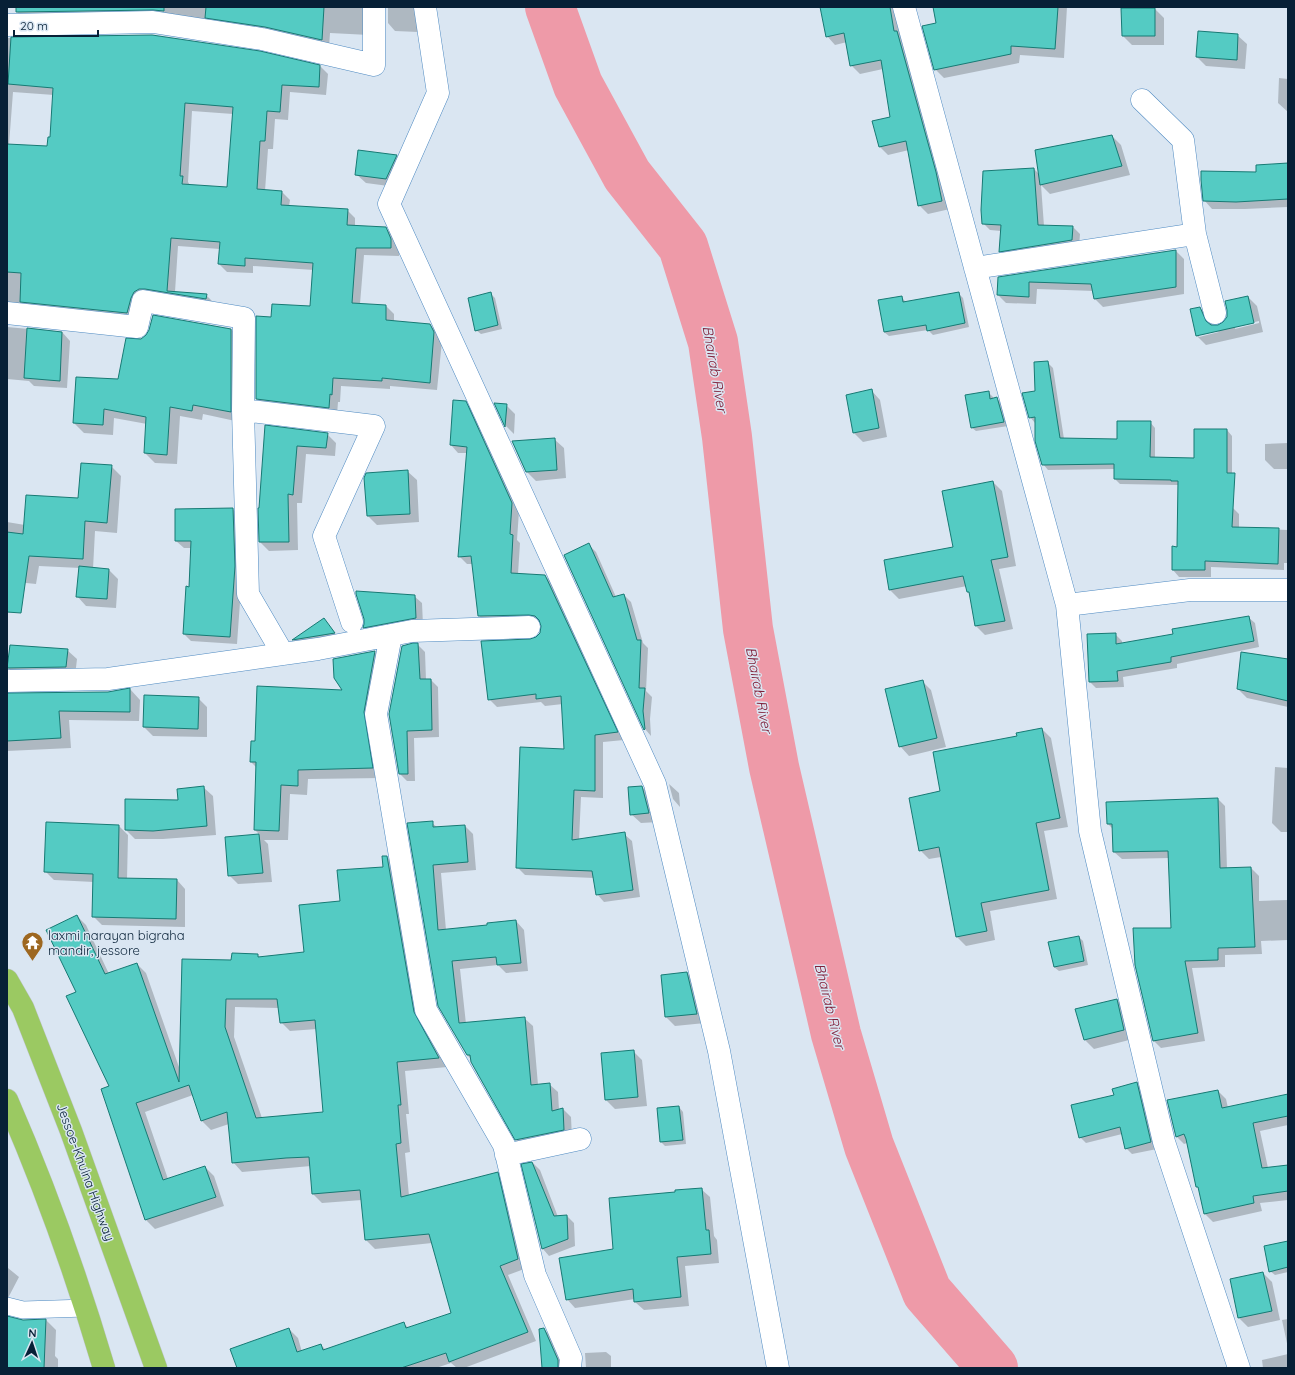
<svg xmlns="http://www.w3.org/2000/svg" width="1295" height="1375" font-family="Quicksand,sans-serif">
  <rect width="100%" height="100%" fill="#dae6f2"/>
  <!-- shadow -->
  <path fill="#0003" fill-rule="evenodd" d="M17 7H372L369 35 330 33 329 47 25 20 17 12Z
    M388 7H420L418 32 395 31 388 23Z
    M821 7H896L950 209 928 214 919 205 909 150 888 155 880 147 891 117 883 69 860 74 851 65 847 42 835 45 827 36Z
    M934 7H1067L1064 58 1020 55 1019 63 944 78 935 69 937 24Z
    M1155 9 1164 18V45H1132L1123 36Z
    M1237 35 1247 44 1245 69 1206 66 1197 57Z
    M152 36 320 66 328 74 326 95 290 92 288 120 275 119 273 149H268L265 191 282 192 290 200 289 206 347 210 355 218V227L385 228 394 236 399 248V256L364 255 360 304 386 306 394 314V321L430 325 438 333 442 341 437 390 390 386V389L341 386 340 402H338L337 415 265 407 257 399 272 318 311 307 314 270 253 266V273L227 272 219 264 220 249 178 246 175 292 206 295 214 303 153 296 135 321 7 312V38ZM13 92 54 95 51 138 48 147 9 145ZM192 111 233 114 228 189 190 185 188 182Z
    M1279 78 1288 79V112L1278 103Z
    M1112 136 1121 145 1130 175 1050 194 1041 185 1044 226 1073 227 1080 234 1079 247 1007 258 1000 251 1001 231 990 230 983 223 1034 169 1040 175Z
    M397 156 406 165 396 187 366 183 356 174Z
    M1288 164V207L1245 209H1212L1204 200 1257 173Z
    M1176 251 1184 259V294L1103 307 1095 299 1094 291 1037 289 1036 304 1006 303 998 295 999 278Z
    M490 293 495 298 502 329 481 334 476 330Z
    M959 294 963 298 969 327 933 335 928 330 889 336 884 332 901 297 906 302Z
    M1248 297 1257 306 1263 332 1206 345 1197 336 1200 308 1209 317 1213 326H1218L1224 323ZM1259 321V323L1235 329V327ZM1217 331 1219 332 1199 337 1198 335Z
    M7 327 62 332 70 341 67 388 34 386 29 381 7 379Z
    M231 329 241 340 240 422 203 414 202 420 180 416 177 464 155 463 145 453 147 424 114 418 113 435 84 433 74 423 119 380 142 340 147 336Z
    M1047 362 1053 368 1064 439 1118 440 1150 422 1155 428V458L1195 459V430H1227L1232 436V486L1120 484 1115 479V469L1048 470 1043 464 1035 423 1030 417 1036 392Z
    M871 390 880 400 887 437 863 442 854 433Z
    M988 392 993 397V399H997L1001 403 1008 426 976 431 971 427Z
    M465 402 473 410 519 511 517 540 520 543 518 574 545 576 553 583 624 740 603 742V798L581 797 579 840 624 834 632 841 640 897 604 902 597 894 594 878 525 875 517 867 565 750 563 704 545 706 541 702 497 707 489 699 530 640 536 638 541 634V623L537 622 487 623 479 616 473 564H467L459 556 467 453H458L451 445Z
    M496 404 506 405 515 414 514 434 506 426Z
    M266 426 327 434 336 443 335 456 306 454 302 503H297L298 550 269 551 260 542Z
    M554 439 564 448 566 478 536 481 527 472Z
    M1288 443V478L1287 469H1274L1265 460V444Z
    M111 466 121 476 117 533 95 531 93 569 109 570 118 579 116 608 86 606 77 596 80 568 39 566 36 584 7 581V522L25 525 79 499Z
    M407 471 417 480 419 522 377 525 368 516Z
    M993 482 1002 491 1016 566 999 569 1013 629 985 635 976 626 970 594 968 592 967 586 899 599 890 590 954 548Z
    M1232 507 1239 514V528L1288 530V563H1284V570L1211 567V577H1179L1173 570 1178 548Z
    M233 509 240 517 242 574 237 644 191 641 184 634 189 588 192 548H184L176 541Z
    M589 545 596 552 616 597 624 595 631 602 643 643 648 648 646 691 652 697 650 719 651 736 645 729Z
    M414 596 422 603 423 625 371 634 364 627Z
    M1248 617 1255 623 1259 647 1177 664V668L1123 677 1124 687 1096 688 1090 682 1115 634 1122 641V644L1174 635Z
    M324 619 338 637 297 644 293 640Z
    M417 644 425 652 426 680H431L438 687 439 737 414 738 415 781H407L400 774Z
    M10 646 67 650 77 659 75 676 18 677 8 668Z
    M375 652 385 662 382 778 308 779 307 795 290 794 288 840H264L268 844 272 882 238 884 229 875 226 838 260 835 255 830 257 768 251 762 256 742 344 691 334 660Z
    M1288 660V707L1247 698 1238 689Z
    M922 681 931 690 946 747 909 756 900 746Z
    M130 689 140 700 139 721 69 720 71 748 7 751V694L108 692Z
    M198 698 207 707V737L153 736 144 727Z
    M1042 729 1051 738 1068 827 1044 831 1057 899 990 911 995 940 966 946 957 937 941 857 929 859 920 850 941 792Z
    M1275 767 1288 768V832H1281L1272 823Z
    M669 784 679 793 680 807 673 799Z
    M203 787 213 796 216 835 163 839H135L126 830 179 801Z
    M642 787 651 796 658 822 641 823 631 814Z
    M1218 799 1225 806 1227 869 1251 868 1259 876V901L1288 900V940L1261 941 1262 954 1225 955V967L1192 968 1205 1041 1161 1048 1154 1041 1172 929 1170 858 1122 859 1114 852 1113 829 1108 824Z
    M432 823 438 828 465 826 473 834 476 870 441 873 446 930 489 926 516 921 524 930 528 971 506 973 498 965 460 969 466 1024 524 1018 533 1026 538 1085 549 1084 558 1092 559 1110 563 1109 571 1117 572 1138 525 1148 516 1140 471 1059 467 1055 439 1005 408 824Z
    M119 826 128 835 127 879 177 880 185 889V927L102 925 93 916 94 882 54 880 45 871Z
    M387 857 396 866 447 1067 405 1071 409 1114H406L410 1152 405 1153 409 1196 497 1173 506 1182 527 1268 508 1275 536 1341 464 1368H457L451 1363 436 1368H238L289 1329 298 1338 302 1352 321 1345 326 1350 403 1323 409 1328 452 1314 432 1243 375 1249 366 1240 362 1200 322 1203 313 1194 311 1166 242 1172 233 1162 229 1124 211 1130 202 1121 193 1095 145 1112 168 1179 205 1167 214 1176 224 1206 155 1229 146 1220 102 1089 111 1086 77 992V916L86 925 109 974 137 964 146 973 180 1070 232 961 257 955 261 958 305 953 341 902 384 868ZM235 1007 279 1008 281 1022 290 1031 317 1029 324 1113 262 1118 234 1037Z
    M1079 937 1083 941 1088 965 1059 971 1054 967 1050 943Z
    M687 973 696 982 705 1023 675 1026 666 1017Z
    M1117 1000 1126 1009 1133 1039 1094 1049 1085 1040Z
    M633 1051 642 1060 647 1106 615 1109 606 1100Z
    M1137 1084 1143 1090 1157 1149 1132 1154 1126 1148 1122 1134 1086 1143 1080 1137 1115 1095Z
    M1218 1091 1226 1099 1228 1108 1288 1095V1125L1260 1131 1268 1168 1288 1166V1200L1260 1203 1262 1211 1213 1222 1205 1214 1187 1143 1184 1144 1176 1136Z
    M679 1107 683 1112 686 1144 665 1146 661 1142 658 1109Z
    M533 1163 540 1170 558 1217 567 1216 574 1223 575 1246 549 1256 543 1249 523 1165Z
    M701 1189 710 1197 714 1236 717 1240 719 1263 685 1266 689 1306 644 1310 635 1302V1299L575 1308 567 1299 615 1250 676 1193Z
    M1288 1242V1272L1275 1275 1270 1271Z
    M7 1253 8 1268 19 1277 7 1300Z
    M1263 1273 1272 1282 1280 1320 1248 1327 1239 1318 1231 1280Z
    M7 1317 21 1321 46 1320 56 1330 55 1356 58 1359V1368H7Z
    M1288 1319V1348L1282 1320Z
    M544 1329 553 1338 566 1368H543Z
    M606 1352 611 1356V1368H586L585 1353Z
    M1288 1354V1368H1263L1262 1360Z"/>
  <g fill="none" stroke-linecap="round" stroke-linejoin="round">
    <!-- river -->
    <path stroke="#ee9aa8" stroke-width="50" d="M550 7 578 85 627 175 683 246 713 342 727 437 748 629 774 767 836 1034 869 1146 927 1292 993 1368"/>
  </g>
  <!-- building -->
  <path fill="#54cbc3" stroke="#177a74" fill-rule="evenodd" d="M16 7H164V11L153 10 16 12Z
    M206 7H324L322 40 265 27 205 18Z
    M820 7H890L894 31H897L936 172 942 201 918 206 906 141 879 147 872 121 890 117 881 60 850 66 844 33 826 37Z
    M933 7H1058L1055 49 1011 46V54L934 70 922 26 936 23Z
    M1121 8H1155V36H1122Z
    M1198 31 1238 34 1237 60 1196 57Z
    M152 35 260 51 320 65 319 87 282 85 280 112 267 111 265 141H260L257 189 282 191 281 205 348 209 347 225 386 227 391 239V248H356L352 303 386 305V320L430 324 434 332 430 383 382 378V381L333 378 332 395 330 394 329 408 256 399V316L271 317 272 304 310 306 313 263 245 258V266L218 264 220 242 171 238 167 291 207 294 206 299 145 289H139L134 292 131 298 127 313 20 302 21 273 7 272V144L47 146 48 137H50L53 88 8 84 11 37ZM185 103 233 107 227 187 182 184 183 176H180Z
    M1112 135 1122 166 1040 185 1035 150Z
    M358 150 397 155 386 179 355 175Z
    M1288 163V199L1236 202 1203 201 1201 180V171L1256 172V165Z
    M1034 168 1038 225 1073 226 1072 240 999 252 1001 225 982 224 981 210 983 171Z
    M1176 250V287L1094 299 1091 284 1029 282V297L997 295 998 277Z
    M491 292 498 325 475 331 468 298Z
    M959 292 965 323 927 331 926 325 884 332 878 300 902 296 903 302Z
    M1248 296 1254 323 1196 336 1190 309 1200 307 1206 321 1211 325H1218L1223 322 1227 317V310L1225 301Z
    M153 315 231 329V412L193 405 192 411 170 407 167 455 144 453 146 417 104 409 103 425 73 423 76 377 118 379 126 338 141 339 146 335 149 330Z
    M27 328 62 332 60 381 24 378Z
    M1048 361 1060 438 1117 439V421H1151L1150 457 1194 458V429H1227V473H1235L1232 527 1279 528 1278 564 1205 561V570H1172V546L1177 547 1178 481H1171V480L1114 479V464L1042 465 1035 441V417L1029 418 1022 393 1035 391 1034 362Z
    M872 389 879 428 853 433 846 395Z
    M989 391 990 399 997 397 1004 422 971 428 965 395Z
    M453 400 466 401 512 503 510 534 513 535 511 573 545 575 618 732 595 735V791L574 790 572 840 625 832 633 890 596 895 592 871 516 868 520 747 564 749 561 696 536 699V694L488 700 481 641 530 639 536 637 540 633 541 626 539 620 535 616 529 615 478 616 471 556 458 557 467 447 450 445Z
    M494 403 507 404 505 427Z
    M265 425 328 433 326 448 297 446 293 495 288 494 289 542H259L258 508H259Z
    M555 438 557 470 526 472 512 441Z
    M81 463 112 465 107 523 85 521 83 559 29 556 21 613 7 612V532L23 534 26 495 78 498Z
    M408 470 410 514 367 516 364 478 366 473Z
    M993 481 1008 557 991 560 1005 621 975 626 969 592H967L963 576 889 590 884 560 953 547 942 491Z
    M233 508 235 566 230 637 183 634 186 586 189 587 191 541H175V509Z
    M589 543 613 597 624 594 637 640H641L639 688H645L643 711 645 729 644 730 564 555Z
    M79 566 109 569 107 599 76 597Z
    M356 591 415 595 416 618 363 628 364 624V619L356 594Z
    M1249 616 1254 641 1171 657V662L1117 671 1118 681 1089 682 1087 634 1116 633V644L1173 634 1172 629Z
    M324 618 335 633 292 640Z
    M413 643H418L420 679H431L432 730 407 731 408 774H399L389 714 402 646Z
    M10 645 68 649 66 667 7 668Z
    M375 651 364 712 373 768 298 770V786L281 785 279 831 254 830 256 762H250L251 741H255L257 686 342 690 334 678 333 659Z
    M1241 652 1288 659V701L1237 689Z
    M923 680 937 738 899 747 885 689Z
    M130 688V712L59 711 61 738 7 741V693L108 692Z
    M144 695 199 697 198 729 143 727Z
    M1042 728 1060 818 1036 823 1049 890 981 903 987 931 956 937 939 847 919 851 909 798 940 791 933 752 1017 736 1016 733Z
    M204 786 207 826 153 831 125 830V799L178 800 177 789Z
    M642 786 649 813 630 815 628 787Z
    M1218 798 1220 868 1251 867 1255 947 1218 948V960L1185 961 1198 1033 1153 1041 1135 965 1133 928H1171L1168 851 1113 852 1112 824H1107L1106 802Z
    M433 821V827L465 825 468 862 433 865 438 930 487 925V923L516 920 521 963 497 965 496 957 452 961 459 1023 525 1017 531 1085 550 1083 552 1111 563 1108 564 1130 515 1140 471 1062 470 1055H467L438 1006 407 823Z
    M46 822 119 825 118 878 177 879 176 919 92 917 93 874 44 872Z
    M259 834 263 873 228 876 225 837Z
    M382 856H387L414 1012 439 1058 397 1062 401 1105H398L401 1143 396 1144 401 1197 498 1172 518 1259 500 1266 528 1332 449 1362 446 1353 401 1368H237L230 1349 289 1328 297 1352 321 1344 323 1350 404 1322 406 1328 451 1313 429 1234 365 1240 360 1190 312 1194 309 1157 286 1158 232 1163 227 1112 201 1121 189 1085 136 1103 163 1180 205 1166 216 1197 145 1220 101 1089 109 1086 66 996 76 992 46 930 77 915 105 974 137 963 179 1082 182 959 231 960 232 953 258 954V957L304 952 299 905 340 901 337 870 383 867ZM226 999H277L280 1023 315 1020 323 1112 256 1118 225 1027Z
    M1079 936 1084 961 1054 967 1048 942Z
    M687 972 697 1014 665 1017 661 975Z
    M1117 999 1124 1030 1084 1040 1075 1009Z
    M634 1050 638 1097 605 1100 601 1053Z
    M1137 1082 1151 1142 1125 1149 1120 1127 1079 1138 1071 1105 1114 1095 1112 1089Z
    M1218 1090 1222 1108 1288 1094V1116L1253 1123 1262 1168 1288 1165V1191L1253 1196 1254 1203 1204 1214 1198 1187H1196L1186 1139 1184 1134 1176 1137 1167 1100Z
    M679 1106 683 1140 660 1142 657 1108Z
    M532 1162 554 1216 567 1215 568 1239 542 1249 521 1164Z
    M702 1188 706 1230H709L711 1254 677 1257 681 1297 634 1302 633 1289 566 1300 559 1258 613 1249 609 1198 675 1192V1190Z
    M1288 1241V1267L1269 1272 1264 1246Z
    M1263 1272 1272 1311 1238 1318 1230 1279Z
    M7 1316 23 1320 46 1319 44 1368H7Z
    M544 1328 558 1360V1368H542L539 1329Z"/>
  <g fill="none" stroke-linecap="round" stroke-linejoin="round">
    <defs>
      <path id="lane" d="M7 1306 23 1310 86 1308"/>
      <path id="street" d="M425 7 438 93 389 204 655 784 719 1051 778 1368
        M904 7 1067 605 1090 831 1164 1142 1239 1368
        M7 25 153 22 262 39 374 65V7
        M1195 234 1215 313
        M975 268 1195 234 1183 140 1142 100
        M7 313 137 327 143 301 244 318 243 410 374 426 324 536 352 622
        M243 410 248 594 283 654
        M1067 605 1190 590H1288
        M391 635 376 714 426 1010 504 1145 535 1275 571 1358 570 1368
        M7 681 108 679 318 649 412 631 529 627
        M506 1155 580 1139"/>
      <path id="highway" d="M7 980 23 1008 71 1131 156 1368
        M7 1100C45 1187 77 1277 104 1368"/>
    </defs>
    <!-- lane casing -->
    <use href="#lane" stroke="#4e8ac2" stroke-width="18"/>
    <!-- street casing -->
    <use href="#street" stroke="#4e8ac2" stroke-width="23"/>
    <!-- highway casing -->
    <use href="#highway" stroke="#bfc5cb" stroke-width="23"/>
    <!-- lane -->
    <use href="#lane" stroke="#fff" stroke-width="17"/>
    <!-- street -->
    <use href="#street" stroke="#fff" stroke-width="22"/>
    <!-- highway -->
    <use href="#highway" stroke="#9bc962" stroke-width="22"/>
  </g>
  <!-- icons -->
  <defs>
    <symbol id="temple-pin" viewBox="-11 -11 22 30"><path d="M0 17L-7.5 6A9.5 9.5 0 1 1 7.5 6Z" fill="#9d6720" stroke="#dae6f2"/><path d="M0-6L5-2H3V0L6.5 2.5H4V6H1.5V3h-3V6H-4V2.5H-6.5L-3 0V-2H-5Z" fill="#fff"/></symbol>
  </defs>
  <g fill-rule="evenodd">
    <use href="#temple-pin" x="20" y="930" width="25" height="34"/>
  </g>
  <g text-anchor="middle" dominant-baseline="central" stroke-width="3" stroke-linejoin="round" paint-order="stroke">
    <!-- poi labels -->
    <g font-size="13" fill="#072036" stroke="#dae6f2" text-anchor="start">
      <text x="48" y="935">laxmi narayan bigraha<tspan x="48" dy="15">mandir, jessore</tspan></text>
    </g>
    <!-- street labels -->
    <g font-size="13" fill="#072036" stroke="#dae6f2">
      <text transform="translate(86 1172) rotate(70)">Jessoe-Khulna Highway</text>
    </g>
    <!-- water labels -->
    <g font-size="14" font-style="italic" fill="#80203a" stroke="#dae6f2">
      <text transform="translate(715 369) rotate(80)">Bhairab River</text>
      <text transform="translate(759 690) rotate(79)">Bhairab River</text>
      <text transform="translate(830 1006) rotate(76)">Bhairab River</text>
    </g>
  </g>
  <!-- border -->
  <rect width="1295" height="1375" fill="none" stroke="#072036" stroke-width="16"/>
  <!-- north arrow -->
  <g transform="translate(32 1343) rotate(3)" stroke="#dae6f2" stroke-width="3" paint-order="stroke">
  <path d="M0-3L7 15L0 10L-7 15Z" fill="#072036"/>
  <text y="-6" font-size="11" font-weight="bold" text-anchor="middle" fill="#072036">N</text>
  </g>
  <!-- scale -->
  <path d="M14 30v6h84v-6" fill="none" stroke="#072036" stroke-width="2"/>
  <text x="20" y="30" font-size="12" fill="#072036" stroke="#dae6f2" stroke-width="3" paint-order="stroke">20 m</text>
</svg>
